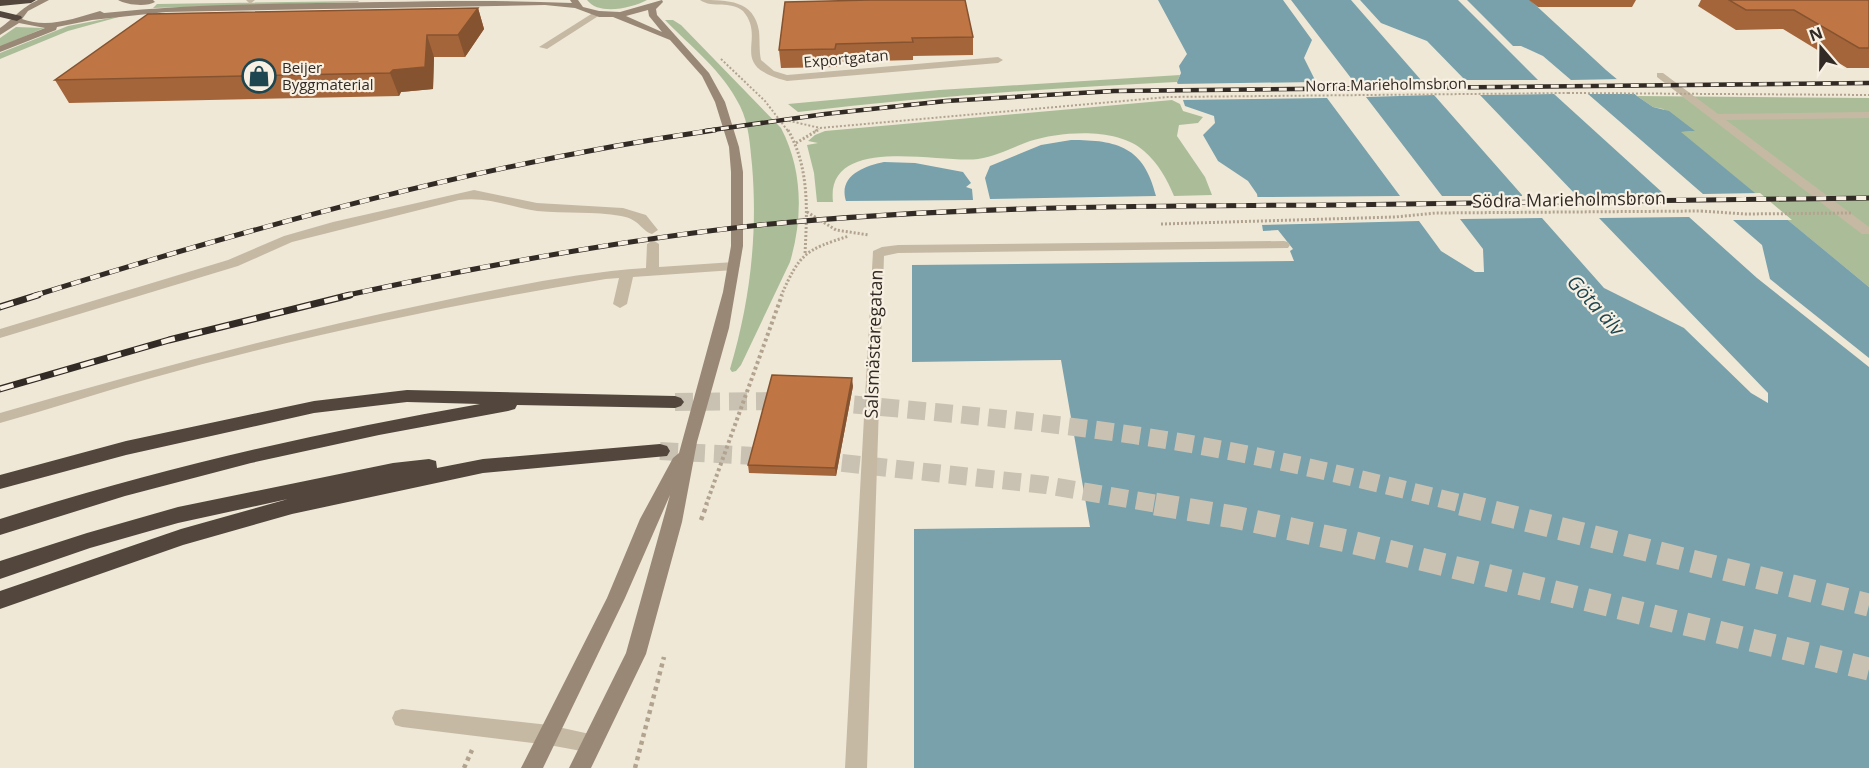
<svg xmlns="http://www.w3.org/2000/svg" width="1869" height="768" font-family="'Open Sans',sans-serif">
  <rect width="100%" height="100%" fill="#efe8d7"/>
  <!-- green -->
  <path fill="#abbd98" d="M587 0H647C632 8 599 16 587 0Z
    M359 1 358 2 153 8 157 4Z
    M126 15 68 31 0 59V53L68 26Z
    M665 20H673L681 25 781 128C803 170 803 218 790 262L741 365 736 371 732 372 730 369C750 302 758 234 752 165 750 145 749 124 740 106 722 70 692 48 665 20Z
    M16 27 44 28 0 47V38Z
    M1180 75 1177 82C1050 88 924 97 798 112L788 104 939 90Z
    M1637 96 1869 98V287L1680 132 1694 131 1663 109 1653 107Z
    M1172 100 1180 104 1183 111 1203 117 1198 123 1179 125 1177 136 1205 177 1212 195 1174 196C1167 179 1158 163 1144 151 1118 127 1062 131 1030 141 1013 147 997 156 978 159 942 164 825 133 833 202H817L814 173 807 145 818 143 808 141 815 135 825 131Z"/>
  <!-- water -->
  <path fill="#78a1ab" d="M1158 0H1530L1606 70 1637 96 1653 107 1669 111 1695 131 1681 132 1869 287V768H914V529L1090 527 1061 360 912 362V265L1294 261 1290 251 1293 249 1278 230 1263 231 1257 194 1248 181 1218 161 1203 135 1215 123 1214 116 1185 106 1177 82 1181 73 1179 66 1187 54Z
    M1071 140C1118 140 1144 147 1156 196L990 199 985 178 990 166 1041 145Z
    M884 162 915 163 963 172 971 183 966 187 972 189 973 200 846 201C838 176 864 166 884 162Z"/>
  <!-- pier -->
  <path fill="#efe8d7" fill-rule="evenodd" d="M1283 0H1291L1354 82 1421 80 1351 0H1360L1381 23 1427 41 1465 80H1538L1458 0H1467L1513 46H1521L1543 56 1571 80 1622 79 1640 94H1588L1703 194 1760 193 1792 220H1733L1762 245 1770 279 1869 358V367L1757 278 1689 217 1599 218 1768 393V403L1751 393 1684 328 1604 288 1542 218 1460 219 1483 249 1484 272H1475L1441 251 1419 221 1259 225 1254 197 1400 196 1327 98 1179 100 1174 84 1316 82 1304 58 1312 40ZM1554 94 1664 194V195L1577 196 1480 95ZM1434 95 1522 195V196H1442L1366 97Z"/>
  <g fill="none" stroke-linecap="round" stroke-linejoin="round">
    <!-- highway-tunnel-far1 -->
    <path stroke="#c9c2b3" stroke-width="18" stroke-dasharray="18 9" stroke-linecap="butt" d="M675 402 788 401
      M827 402C934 412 1041 421 1147 437 1255 453 1361 479 1467 505
      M660 451 775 457
      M815 460 1046 485 1164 505"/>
    <!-- highway-tunnel -->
    <path stroke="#c9c2b3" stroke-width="23" stroke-dasharray="23 11" stroke-linecap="butt" d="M1155 504 1234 517 1347 541 1869 669
      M1461 504 1869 605"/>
    <!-- path-far3 -->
    <path stroke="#b2a38f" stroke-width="2" stroke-dasharray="2 2" stroke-linecap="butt" d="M721 59 765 101 788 131
      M781 119 820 128 1168 97 1568 93
      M815 131 819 129"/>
    <!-- path-far2 -->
    <path stroke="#b2a38f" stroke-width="3" stroke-dasharray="2 2" stroke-linecap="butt" d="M788 130C810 169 807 211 805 254
      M796 143 818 130
      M807 212 836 230 869 235
      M1161 224 1395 217 1436 213 1701 211
      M781 296C800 253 805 250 849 236"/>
    <!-- path-far1 -->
    <path stroke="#b2a38f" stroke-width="4" stroke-dasharray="3 3" stroke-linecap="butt" d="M706 505 782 295"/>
    <!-- path -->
    <path stroke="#b2a38f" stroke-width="4.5" stroke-dasharray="4 4" stroke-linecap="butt" d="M701 520 707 504
      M464 768 472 750
      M635 768 664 657"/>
    <!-- lane -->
    <path fill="#c6b9a4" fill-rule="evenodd" d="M246 0H255L250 4Z
      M700 0C728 0 754 0 759 31 760 41 759 50 761 60L774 71 787 75 998 57 1003 60 998 63 787 81C725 65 768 40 743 11 730 0 713 9 700 0Z
      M596 11 603 13 547 49 539 47Z
      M1657 73H1663L1718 114 1869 112V118L1726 120 1869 227V234H1862L1657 77Z
      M474 190 537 203 623 208 646 215 658 230 652 234C641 231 640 219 621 216 594 211 565 214 537 211 511 207 486 196 459 200L292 242 238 266 0 338V329L228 260 284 236 333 222Z
      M653 240 659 244V267L734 262 740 266 734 270 633 277 627 304 620 308 613 304 619 278 606 279C452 304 299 337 148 379 99 393 50 409 0 423V413C141 372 283 334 427 304 499 289 572 273 646 268L647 244Z
      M1284 241 1288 242 1290 245 1288 248 898 253 884 256 867 768H845L873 251 882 247 898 245Z
      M402 709 549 725 599 736 603 743 599 750 592 753 549 745 402 727 395 725 392 718 395 711Z"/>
    <!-- secondary -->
    <path fill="#9a8876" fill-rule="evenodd" d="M38 0H49L28 11 22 19C48 29 75 18 100 11L104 13C196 3 288 4 381 2 444 1 509 0 572 3L570 0H578L583 7 599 11 620 12 662 0 663 2 656 9 657 15 709 73 725 102 739 147 743 172V246L729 328 697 442 682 522 646 654 591 768H569L626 653 670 495 625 598 543 768H521L607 598 640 519 673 458 679 453 723 292 731 246V172L729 147 715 102 702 76 670 40 613 17H599L575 8 545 5 166 12 92 20 57 27 56 30 0 52V46L45 28 19 23 0 35V28C16 17 19 9 38 0ZM648 10 649 16 662 32 626 16Z
      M118 0H153L155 2C147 7 126 5 118 0Z"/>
    <!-- highway -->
    <path fill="#53473d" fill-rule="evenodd" d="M0 0H36L31 3 0 6Z
      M0 11 21 16 22 18 17 21 0 17Z
      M407 390 675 396 681 398 684 402 681 406 675 408 517 405 515 409 508 411 379 435 251 463 125 496 0 535V519C157 469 318 432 480 404L407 402 314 413 126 455 0 489V475L126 441 314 401Z
      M660 444 667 446 670 451 667 456 483 473 292 514 183 545 0 609V591L181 529 288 499 178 523 90 548 0 579V561L87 533 178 507 393 463 429 459 436 461 437 468 483 459Z"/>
    <defs>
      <path id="rail-far2" d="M705 131 825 114 946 101 1114 91 1869 83"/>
      <path id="rail-far1" d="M33 296C256 226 484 163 715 130
        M343 296C481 266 620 240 760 225 952 206 1145 206 1338 205 1515 203 1692 199 1869 198"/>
      <path id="rail" d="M0 307 38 295
        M0 389 169 340 350 295"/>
    </defs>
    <!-- rail-far2 casing -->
    <use href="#rail-far2" stroke="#322b25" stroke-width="4.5"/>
    <!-- rail-far1 casing -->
    <use href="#rail-far1" stroke="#322b25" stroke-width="5"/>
    <!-- rail casing -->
    <use href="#rail" stroke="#322b25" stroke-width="7"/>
    <!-- rail-far2 -->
    <use href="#rail-far2" stroke="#f8f1e3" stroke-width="3" stroke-dasharray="8" stroke-linecap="butt"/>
    <!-- rail-far1 -->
    <use href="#rail-far1" stroke="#f8f1e3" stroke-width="4" stroke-dasharray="10" stroke-linecap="butt"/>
    <!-- rail -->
    <use href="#rail" stroke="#f8f1e3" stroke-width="4.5" stroke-dasharray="14" stroke-linecap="butt"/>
    <!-- path-bridge-far1 -->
    <path stroke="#b2a38f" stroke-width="2" stroke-dasharray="2 2" stroke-linecap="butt" d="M1568 93 1869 95"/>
    <!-- path-bridge -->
    <path stroke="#b2a38f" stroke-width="3" stroke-dasharray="2 2" stroke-linecap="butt" d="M1701 211 1745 214 1852 213"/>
  </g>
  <!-- wall -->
  <path fill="#a5653a" d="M1529 0H1636L1632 7H1538Z
    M1701 0H1869V68H1847L1783 29 1736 30 1698 6Z
    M785 2 973 37V55L913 56V60L837 62V67L781 68 779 50Z
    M478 8 484 29 465 57H434L433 89 401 92 399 96 69 103 55 80Z
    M853 386 836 476 749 473 748 465Z"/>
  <!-- shaded-wall -->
  <path fill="#865330" d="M478 8 484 29 465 57 458 35Z
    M427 35 434 57 433 89 401 92 399 96 390 73Z
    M852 378 853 386 836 476 835 468Z"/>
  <!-- building -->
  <path fill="#c07644" stroke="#865330" stroke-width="1.5" d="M871 0H965L973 37 912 38 913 42 836 44 835 49 779 50 785 2Z
    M1729 0H1869V48H1859L1794 10H1746Z
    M478 8 458 35H427L425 67 393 70 390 73 55 80 148 14Z
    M772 375 852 378 835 468 748 465Z"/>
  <!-- icons -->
  <defs>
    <symbol id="shop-ring" viewBox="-11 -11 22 22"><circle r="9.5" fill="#f8f1e3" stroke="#1d4651" stroke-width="1.5"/><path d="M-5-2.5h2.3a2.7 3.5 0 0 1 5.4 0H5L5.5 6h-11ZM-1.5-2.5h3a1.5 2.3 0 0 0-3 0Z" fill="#1d4651"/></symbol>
  </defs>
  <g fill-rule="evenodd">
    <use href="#shop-ring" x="240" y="57" width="38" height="38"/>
  </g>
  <g text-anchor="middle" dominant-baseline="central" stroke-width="4.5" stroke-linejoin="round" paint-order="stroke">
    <!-- far-street labels -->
    <g font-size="15" fill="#322b25" stroke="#f8f1e3">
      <text transform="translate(846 58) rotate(-5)">Exportgatan</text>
      <text transform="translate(1386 84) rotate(-1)">Norra Marieholmsbron</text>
    </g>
    <!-- far-poi labels -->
    <g font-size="15" fill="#322b25" stroke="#f8f1e3" text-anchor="start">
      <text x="282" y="67">Beijer<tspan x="282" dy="17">Byggmaterial</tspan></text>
    </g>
    <!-- street labels -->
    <g font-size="18" fill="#322b25" stroke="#f8f1e3">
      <text transform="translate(1569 199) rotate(-1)">Södra Marieholmsbron</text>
      <text transform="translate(873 344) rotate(-88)">Salsmästaregatan</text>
    </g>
    <!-- water labels -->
    <g font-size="20" font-style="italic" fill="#1d4651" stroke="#f8f1e3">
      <text transform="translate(1596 305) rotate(48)">Göta älv</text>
    </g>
  </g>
  <!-- north arrow -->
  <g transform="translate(1821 48) rotate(340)" stroke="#f8f1e3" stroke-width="4.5" paint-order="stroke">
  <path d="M0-4.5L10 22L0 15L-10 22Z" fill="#322b25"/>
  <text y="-9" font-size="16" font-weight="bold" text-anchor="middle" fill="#322b25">N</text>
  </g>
</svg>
